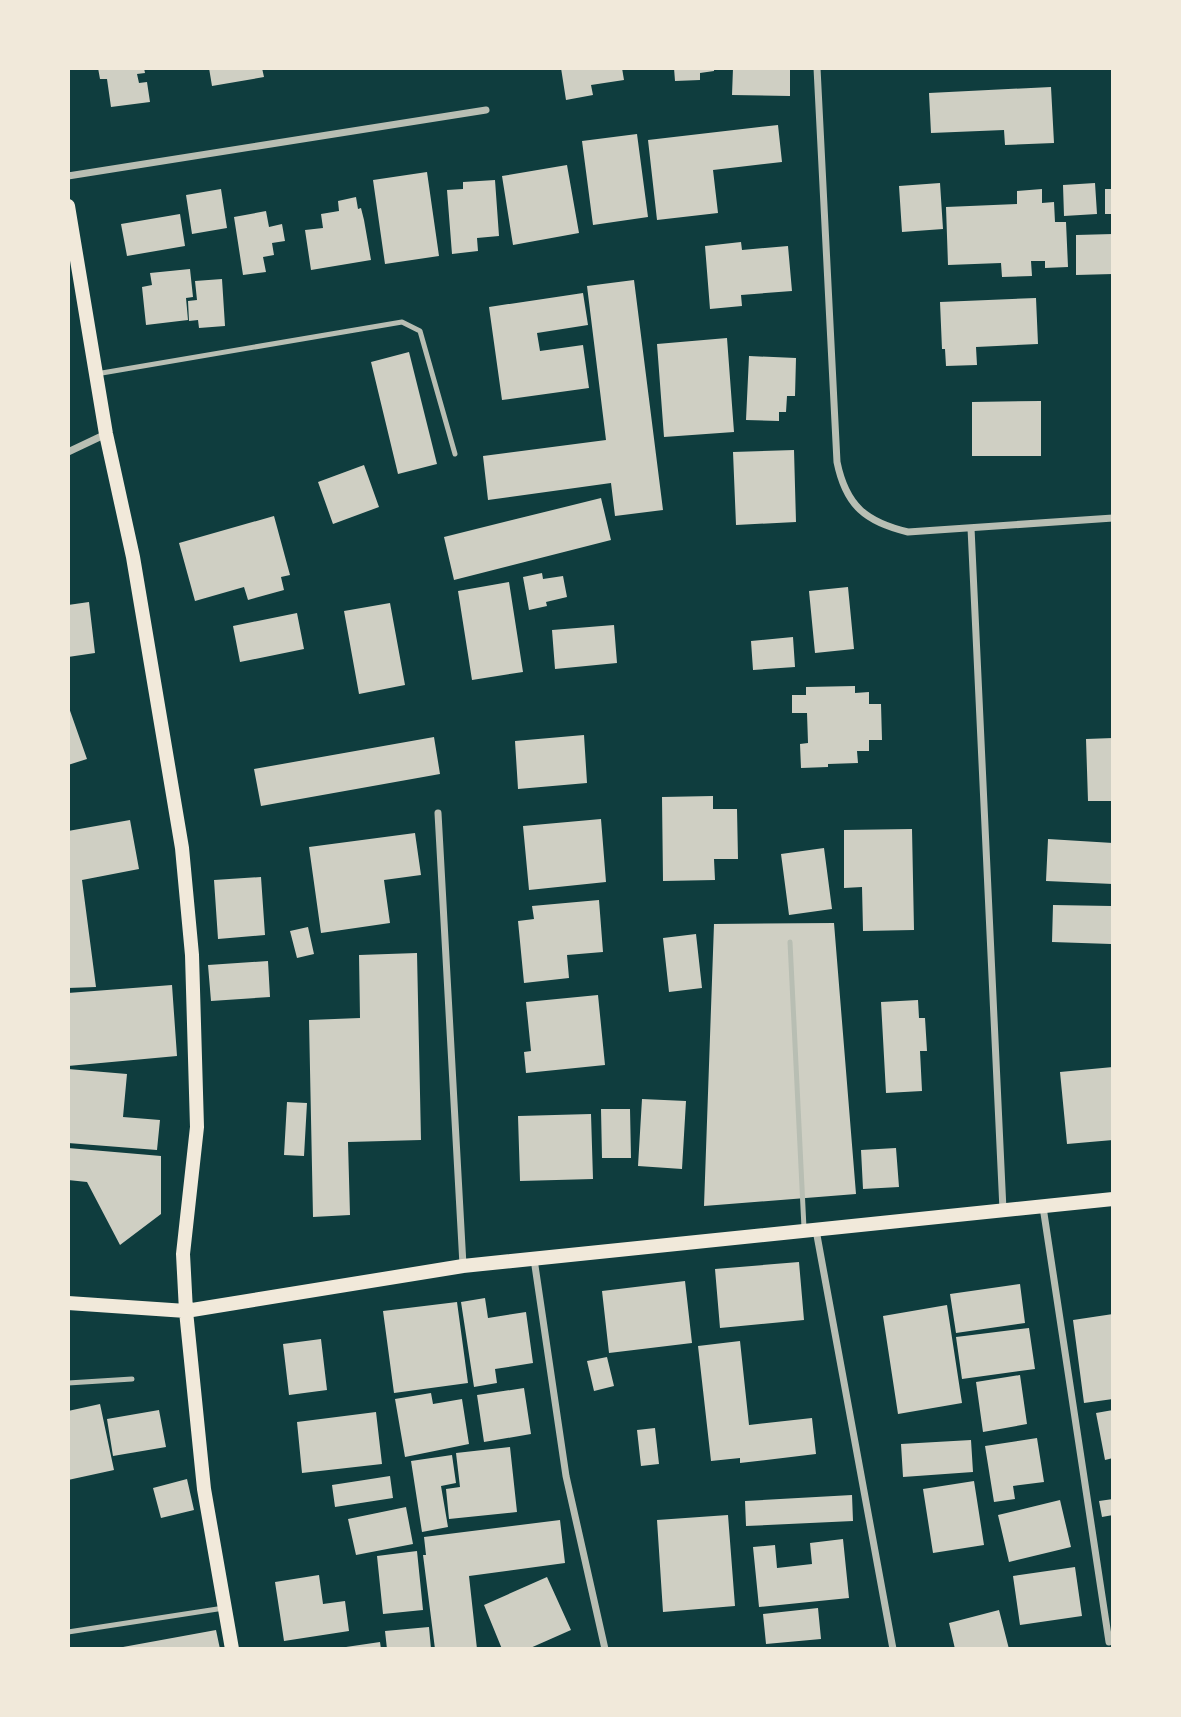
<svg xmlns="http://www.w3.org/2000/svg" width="1181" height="1717" font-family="Raleway,sans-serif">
  <rect width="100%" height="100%" fill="#0f3d3e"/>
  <!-- building -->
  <path fill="#cfcfc3" d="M98 68H144L145 73 137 74 139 83 147 82 150 102 111 107 107 79H100Z
    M209 68H262L264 77 212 86Z
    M561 68H622L624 80 591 85 593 95 566 100Z
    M674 68H714V71L700 73V80L675 81Z
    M733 68H790V96L732 95Z
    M1051 87 1054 143 1005 145 1004 130 931 133 929 93Z
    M778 125 782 162 713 170 718 213 657 220 648 140Z
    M637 134 648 217 593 225 582 141Z
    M567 165 579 233 513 245 502 176Z
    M427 172 439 256 385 264 373 180Z
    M495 180 499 236 477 238 478 251 452 254 447 190 463 189V182Z
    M940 183 943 229 902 232 899 186Z
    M1095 183 1097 214 1064 216 1063 185Z
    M221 189 227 228 192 234 186 195Z
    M1042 189V203L1054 202 1055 222H1066L1068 267 1045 268V261H1031L1032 276 1002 277 1001 263 948 265 946 207 1017 204V191Z
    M1105 189H1113V214H1105Z
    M356 197 358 209 361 208 364 220 371 260 311 270 305 230 323 228 321 214 339 211 338 201Z
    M266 211 269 227 282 224 285 241 272 243 274 255 263 257 266 272 243 275 234 217Z
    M180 214 185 246 127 256 121 224Z
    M1113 234V274L1076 275V235Z
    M741 242 742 250 788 246 792 291 741 295 742 306 710 309 705 246Z
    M190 269 193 297 186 298 188 320 146 325 142 287 152 285 150 273Z
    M222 279 225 326 199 328 198 320 189 321 188 301 197 300 195 281Z
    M634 280 663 510 615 516 611 483 488 500 483 456 606 440 587 286Z
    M583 293 588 325 537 333 540 351 583 345 589 388 502 400 489 307Z
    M1036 298 1038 344 976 347 977 365 946 366 945 349H942L940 302Z
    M727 338 734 432 664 437 657 344Z
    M409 352 437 464 398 474 371 362Z
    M749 356 796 358 795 396H787L786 412H779V421L746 420Z
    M1041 401V456H972V402Z
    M794 450 796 522 736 525 733 452Z
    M364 465 379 507 333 524 318 482Z
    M601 498 611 540 454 580 444 537Z
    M274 516 290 575 281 577 284 590 248 600 244 587 195 601 179 543Z
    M542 573 543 579 563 576 567 597 546 602 547 606 529 610 523 577Z
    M509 582 523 672 472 680 458 591Z
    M848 587 854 649 815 653 809 591Z
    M89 602 95 653 68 657V605Z
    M390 603 405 685 359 694 344 611Z
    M297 613 304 649 240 662 233 626Z
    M614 625 617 663 555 669 552 630Z
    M793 637 795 667 753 670 751 641Z
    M855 686V693L869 692V704H881L882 740H869V751H857L858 763 828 764V767L801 768 800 744 808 743 807 713H792V695H806V687Z
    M68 705 87 759 68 765Z
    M584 735 587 783 518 789 515 741Z
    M434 737 440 774 261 806 254 769Z
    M1113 738V801H1088L1086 739Z
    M713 796V809H737L738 859H714L715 880 663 881 662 797Z
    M601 819 606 882 529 890 523 826Z
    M130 820 139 869 82 880 96 987 68 988V831Z
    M912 829 914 930 863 931 862 887 844 888V830Z
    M415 833 421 875 384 880 390 923 321 933 309 847Z
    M1048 839 1113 843V884L1046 881Z
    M824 848 832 909 789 915 781 854Z
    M261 877 265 935 218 939 214 880Z
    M599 900 603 952 567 955 569 978 524 983 518 921 534 919 532 906Z
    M1053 905 1112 906 1111 944 1052 942Z
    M834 923 856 1194 704 1206 714 924Z
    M308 927 314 954 297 958 290 931Z
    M696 934 702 988 669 992 663 938Z
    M417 953 421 1140 348 1142 350 1215 313 1217 309 1020 360 1018 359 955Z
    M268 961 270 997 211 1001 208 965Z
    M172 985 177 1056 68 1066V993Z
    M598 995 605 1065 526 1073 524 1052 531 1051 526 1002Z
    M918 1000 919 1018H925L927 1051H920L922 1091 886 1093 881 1002Z
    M1113 1067V1140L1067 1144 1060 1072Z
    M68 1069 127 1074 123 1117 160 1120 157 1150 68 1143Z
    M642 1099 686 1101 682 1169 638 1166Z
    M287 1102 307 1103 304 1156 284 1155Z
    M601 1109H630L631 1158H602Z
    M591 1114 593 1179 520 1181 518 1116Z
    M68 1148 161 1156V1214L120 1245 87 1182 68 1180Z
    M896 1148 899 1187 863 1189 861 1150Z
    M799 1262 804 1320 720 1328 715 1269Z
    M685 1281 692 1343 609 1353 602 1291Z
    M1020 1284 1025 1323 956 1333 950 1294Z
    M485 1298 488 1318 526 1312 533 1363 495 1369 497 1383 474 1387 461 1302Z
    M457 1302 468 1383 394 1393 383 1311Z
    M947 1305 962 1403 898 1414 883 1316Z
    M1113 1314V1399L1084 1403 1073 1320Z
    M1029 1328 1035 1369 962 1379 956 1337Z
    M321 1339 327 1390 289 1395 283 1344Z
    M740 1341 749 1425 812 1418 816 1454 740 1463V1458L711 1461 698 1346Z
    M607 1357 614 1386 594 1391 587 1361Z
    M1020 1375 1027 1424 983 1432 976 1382Z
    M524 1388 531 1434 484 1442 477 1395Z
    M431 1393 433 1404 462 1399 469 1444 405 1457 395 1399Z
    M100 1404 114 1470 68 1480V1411Z
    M159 1410 166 1447 113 1456 107 1419Z
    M1113 1410V1458L1105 1460 1096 1413Z
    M376 1412 382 1464 302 1473 297 1422Z
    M655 1428 659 1464 641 1466 637 1430Z
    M1037 1438 1044 1482 1013 1486 1015 1499 994 1502 985 1446Z
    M971 1440 973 1472 903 1477 901 1444Z
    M510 1447 517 1512 449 1519 446 1489 460 1487 456 1453Z
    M452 1455 456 1483 441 1486 448 1527 422 1532 411 1461Z
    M390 1476 393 1498 335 1507 332 1485Z
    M187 1479 194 1510 161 1518 153 1488Z
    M974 1481 984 1545 933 1553 923 1489Z
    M852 1495 853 1521 746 1526 745 1501Z
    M1113 1499V1515L1102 1517 1099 1501Z
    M1060 1500 1071 1547 1009 1562 998 1515Z
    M406 1507 413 1544 356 1555 348 1519Z
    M728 1515 735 1606 663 1612 657 1520Z
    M560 1520 565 1563 469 1576 477 1649H435L423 1555H426L424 1537Z
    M843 1539 849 1598 759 1607 753 1547 775 1545 777 1568 812 1564 810 1543Z
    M417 1551 423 1610 383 1614 377 1556Z
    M1075 1567 1082 1616 1020 1625 1013 1576Z
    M319 1575 323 1604 345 1601 349 1631 284 1641 275 1582Z
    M547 1577 571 1630 528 1649H502L484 1605Z
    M818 1608 821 1639 766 1644 763 1614Z
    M999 1610 1009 1649H955L949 1623Z
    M429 1627 431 1649H387L385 1631Z
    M216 1630 220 1649H123V1647Z
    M380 1642 381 1649H346V1647Z"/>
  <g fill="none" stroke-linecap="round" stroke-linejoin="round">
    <!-- service -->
    <path stroke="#b8beb3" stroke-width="5" d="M96 374 402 322 420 331 455 454
      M790 942 804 1228
      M68 1383 132 1379
      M68 1632 224 1608"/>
    <!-- minor -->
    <path stroke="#b8beb3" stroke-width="7" d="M817 68 837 462C846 506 866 522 908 532L1113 518
      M68 176 486 110
      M68 452 106 434
      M971 528 1003 1210
      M438 813 463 1265
      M1043 1207 1109 1642
      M816 1230 893 1649
      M534 1259 566 1476 605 1649"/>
    <!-- secondary -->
    <path stroke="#f1e9da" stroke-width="14" d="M68 206 106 434 133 557 182 848 192 955 197 1127 183 1254 186 1311 204 1489 232 1649
      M68 1303 186 1311 463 1266 1113 1199"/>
  </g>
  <!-- border -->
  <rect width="1181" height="1717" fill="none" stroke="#f1e9da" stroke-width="140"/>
</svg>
